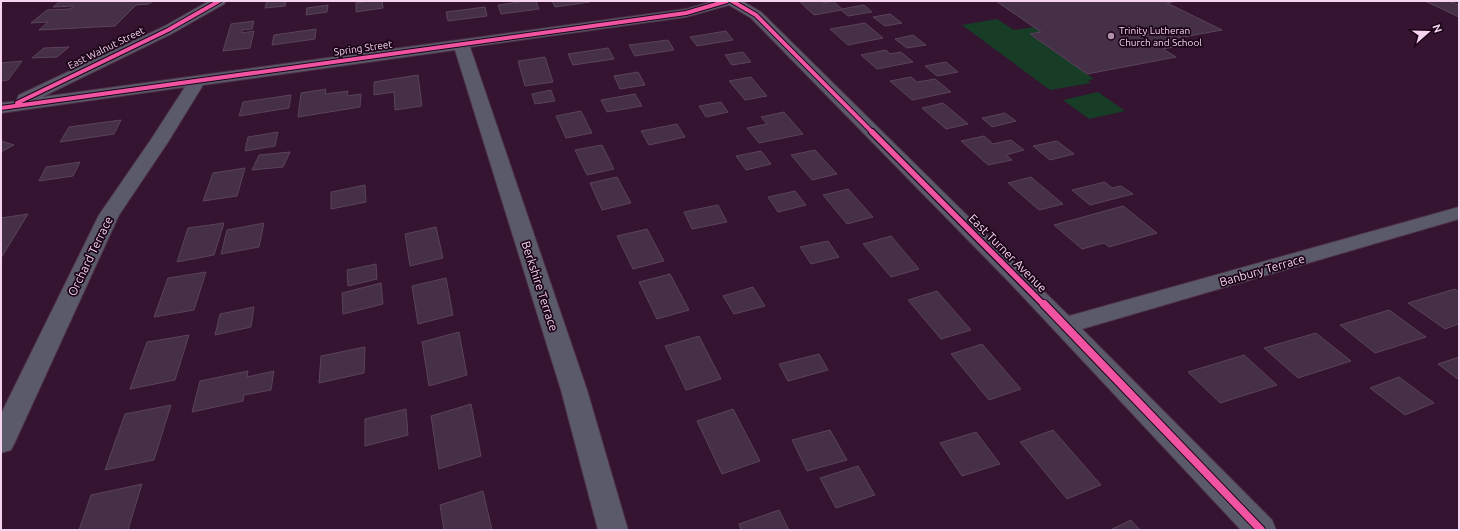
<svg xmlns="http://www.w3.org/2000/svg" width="1460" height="531" font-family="Ubuntu,sans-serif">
  <rect width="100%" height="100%" fill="#341430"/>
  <!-- green -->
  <path fill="#173d27" d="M997 19 1014 30 1034 27 1041 32 1030 34 1094 79 1088 80 1091 83 1050 90 962 25Z
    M1098 92 1125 111 1089 119 1063 100Z"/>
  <!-- building -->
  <path fill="#463047" stroke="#5a435c" d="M60 1H153L149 4 136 5 115 26 39 30 48 22 31 23 47 10 70 9 74 6 53 7Z
    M267 1H286L285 6 265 8Z
    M370 1H382L383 8 356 12V3Z
    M527 1H536L539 9 501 14 498 5Z
    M552 1H589L590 2 555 7Z
    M799 1H822L824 3 833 1 842 9 864 5 872 12 848 16 841 10 814 15Z
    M996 1H1177L1167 3 1222 30 1172 39 1183 45 1163 49 1176 57 1087 74 1030 34 1041 32Z
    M1425 1H1450L1459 5V17Z
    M328 5 327 12 306 15 307 8Z
    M485 7 487 16 448 21 446 12Z
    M890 14 902 23 885 26 873 17Z
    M254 21 252 29 242 30V33L254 31 250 48 223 51 231 24Z
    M865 23 883 38 848 45 830 29Z
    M316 29 315 39 272 45 274 35Z
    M726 31 733 40 697 46 690 37Z
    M913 35 926 45 907 48 895 39Z
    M668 40 674 50 635 56 629 45Z
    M69 47 57 57 32 58 44 48Z
    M608 48 614 59 573 65 568 54Z
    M886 50 890 54 901 52 913 62 877 69 861 55Z
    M743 52 751 62 732 65 725 55Z
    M545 57 553 82 525 86 518 61Z
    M22 61 8 80 1 81V63Z
    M946 62 958 72 937 76 925 66Z
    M638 72 645 85 620 89 614 76Z
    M418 75 422 106 395 110 394 92 374 95V82Z
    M751 77 767 96 745 100 729 81Z
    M911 77 917 82 935 79 951 92 912 100 890 81Z
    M326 89 325 94 348 91 347 96 361 94 360 107 298 117 301 93Z
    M551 90 555 101 535 104 532 94Z
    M635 94 642 106 607 112 601 100Z
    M291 95 289 108 239 116 243 102Z
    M721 102 728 112 706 117 699 106Z
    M943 103 968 124 946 129 922 108Z
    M581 111 592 133 566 138 556 116Z
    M784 112 803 134 759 143 747 128 767 124 761 117Z
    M1005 113 1016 121 992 127 982 118Z
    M121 120 114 134 60 142 69 127Z
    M677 124 685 137 649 145 641 131Z
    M278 132 275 146 245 151 248 137Z
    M984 136 993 144 1011 140 1024 150 1006 155 1012 160 988 165 961 141Z
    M1 141 14 145 1 152Z
    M1057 141 1074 154 1050 160 1033 146Z
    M602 145 614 169 587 175 575 150Z
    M815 150 837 174 812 180 791 155Z
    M761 151 771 164 746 170 736 156Z
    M290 152 283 167 252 170 259 155Z
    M80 162 73 176 39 181 46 167Z
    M245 168 237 196 203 201 213 173Z
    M617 177 631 203 602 210 590 183Z
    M1031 177 1063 204 1039 210 1008 183Z
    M1105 182 1112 188 1121 186 1133 194 1090 205 1072 190Z
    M365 185 366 202 331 209V192Z
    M848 189 873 217 847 224 823 195Z
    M795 191 806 205 778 212 768 197Z
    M718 205 727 222 692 229 684 212Z
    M1123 206 1157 233 1109 247 1104 243 1082 249 1054 225Z
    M28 214 1 258V218Z
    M224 223 214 255 177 262 188 228Z
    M264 223 259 247 221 254 227 230Z
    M436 227 443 258 410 266 405 234Z
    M647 229 664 261 633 269 617 236Z
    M891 236 919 269 891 277 863 244Z
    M828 241 839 257 811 264 800 247Z
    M376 264 377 279 348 286 347 270Z
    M206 272 194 310 154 317 168 278Z
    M670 274 689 310 657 319 639 282Z
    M446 278 453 315 418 324 412 286Z
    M381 283 383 304 343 314 342 293Z
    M753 287 765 306 734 314 723 296Z
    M1455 289 1459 292V324L1445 329 1408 303Z
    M937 291 971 330 941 339 908 300Z
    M254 307 251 327 215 335 220 314Z
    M1389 310 1426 337 1375 353 1340 325Z
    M459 332 467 375 429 386 422 342Z
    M1316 333 1351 361 1298 378 1264 348Z
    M189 335 175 380 130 389 147 342Z
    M699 336 721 379 686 390 665 346Z
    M982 344 1021 389 989 400 951 354Z
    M365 347 364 373 319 383 321 356Z
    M819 354 828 370 788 381 779 364Z
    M1244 355 1277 385 1220 403 1188 372Z
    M1459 357V380L1438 364Z
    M248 371 247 377 274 371 271 390 244 395 243 401 192 412 200 381Z
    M1399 377 1434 403 1405 415 1370 388Z
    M471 404 481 456 439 469 431 416Z
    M171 405 154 460 105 470 125 414Z
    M406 409 408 435 365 446V419Z
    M733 409 760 461 722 474 697 421Z
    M830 430 847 460 807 471 792 440Z
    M1053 430 1101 485 1067 499 1020 442Z
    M976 432 1000 464 962 476 940 443Z
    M858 466 875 495 836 508 820 478Z
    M142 484 128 530H79L91 495Z
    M483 491 492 530H444L440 505Z
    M779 510 789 530H741L739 524Z
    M1131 520 1140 530H1110Z"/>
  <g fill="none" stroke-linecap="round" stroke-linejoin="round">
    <defs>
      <path id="minor" d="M209 1H226L224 4 173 33 42 97 686 9 714 1H742L761 12 1069 316 1459 207V219L1082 329 1272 520 1276 530H1241L1011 284 751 18 729 5 686 17 470 47 587 390 628 530H598L561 390 455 50 203 85 168 142 119 215 15 442 11 450 1 453V414L99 215 150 141 185 87 1 113V103L18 101 17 99 19 95 163 27Z"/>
    </defs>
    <!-- minor casing -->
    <use href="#minor" stroke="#4d3149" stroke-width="2"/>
    <!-- minor -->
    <use href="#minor" fill="#5b5a6b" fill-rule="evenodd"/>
    <defs>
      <path id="cycleway-far2" d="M732 1 756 15 873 133
        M17 103 168 30 219 1
        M1 108 686 13 727 1"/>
      <path id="cycleway-far1" d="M872 132 1044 305"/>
      <path id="cycleway" d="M1044 304 1261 530"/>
    </defs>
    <!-- cycleway-far2 casing -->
    <use href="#cycleway-far2" stroke="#1b0418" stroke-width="6"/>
    <!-- cycleway-far1 casing -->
    <use href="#cycleway-far1" stroke="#1b0418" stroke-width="8"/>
    <!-- cycleway casing -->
    <use href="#cycleway" stroke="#1b0418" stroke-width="10"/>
    <!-- cycleway-far2 -->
    <use href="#cycleway-far2" stroke="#f153a3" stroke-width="4"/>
    <!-- cycleway-far1 -->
    <use href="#cycleway-far1" stroke="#f153a3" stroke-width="5.5"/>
    <!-- cycleway -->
    <use href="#cycleway" stroke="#f153a3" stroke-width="8"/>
  </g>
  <!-- markers -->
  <circle fill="#b290ac" stroke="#1b0418" stroke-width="1.5" cx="1111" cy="36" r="4"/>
  <g text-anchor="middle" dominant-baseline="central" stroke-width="3.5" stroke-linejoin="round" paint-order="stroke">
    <!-- far-poi labels -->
    <g font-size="10" fill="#f6d3ef" stroke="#1b0418" text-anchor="start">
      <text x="1119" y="30">Trinity Lutheran<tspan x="1119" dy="12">Church and School</tspan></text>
    </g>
    <!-- far-street labels -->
    <g font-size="10" fill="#f6d3ef" stroke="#1b0418">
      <text transform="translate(106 48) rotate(-26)">East Walnut Street</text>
      <text transform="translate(363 48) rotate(-8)">Spring Street</text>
    </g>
    <!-- street labels -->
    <g font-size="12" fill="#f6d3ef" stroke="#1b0418">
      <text transform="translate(1008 253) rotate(45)">East Turner Avenue</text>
      <text transform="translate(90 256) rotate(-64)">Orchard Terrace</text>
      <text transform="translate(1262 270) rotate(-16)">Banbury Terrace</text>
      <text transform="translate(540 286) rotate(72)">Berkshire Terrace</text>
    </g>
  </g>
  <!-- border -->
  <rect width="1460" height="531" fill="none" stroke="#f6d3ef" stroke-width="4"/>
  <!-- north arrow -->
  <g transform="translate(1428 32) rotate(70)" stroke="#1b0418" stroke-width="3" paint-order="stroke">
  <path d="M0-3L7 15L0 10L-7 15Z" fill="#f6d3ef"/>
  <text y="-6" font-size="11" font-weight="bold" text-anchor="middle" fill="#f6d3ef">N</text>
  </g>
</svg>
